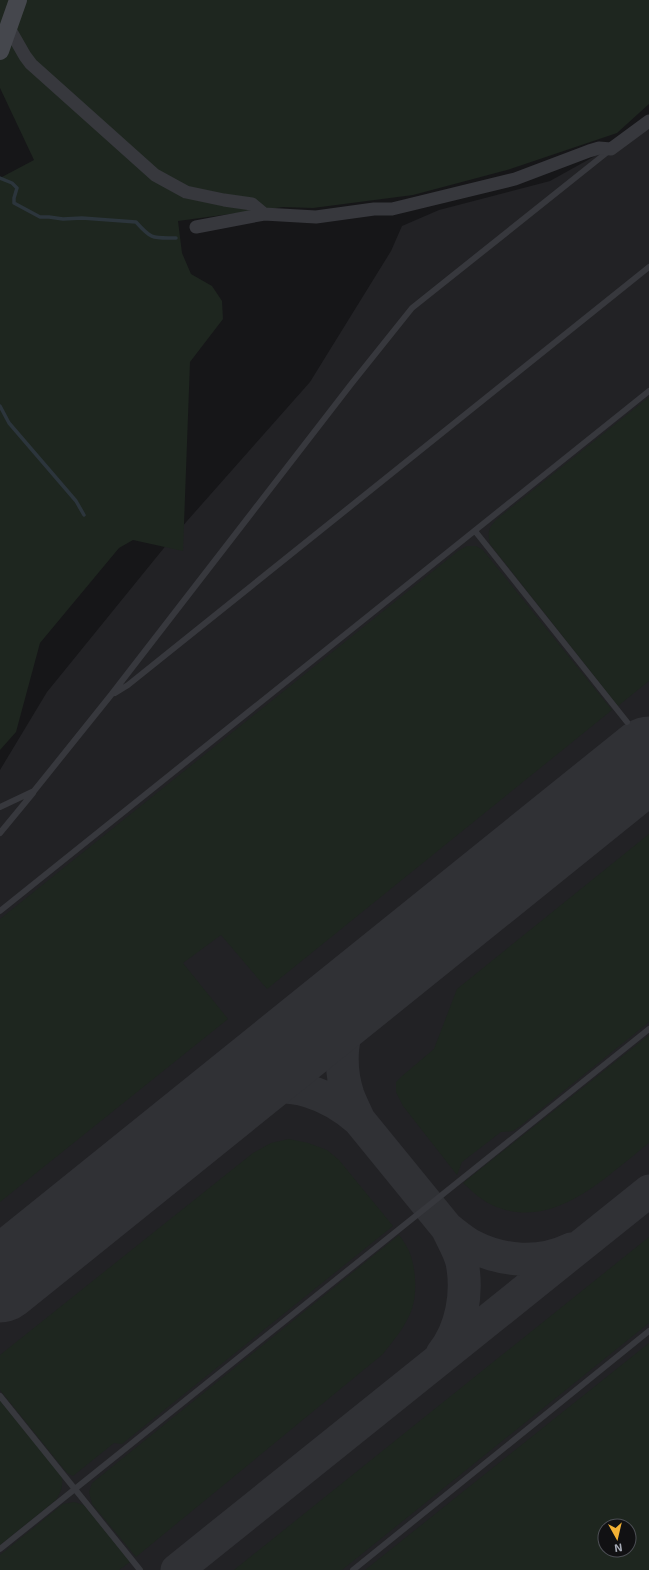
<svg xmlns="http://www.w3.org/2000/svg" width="649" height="1570" font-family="'Exo 2',sans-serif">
  <rect width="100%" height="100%" fill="#161618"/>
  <!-- built -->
  <path fill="#222225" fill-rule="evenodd" d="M649 126V1570H0V770L47 692 172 538 310 382 391 251 402 226 439 210 550 181ZM605 1526H629V1550H605Z"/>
  <!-- green -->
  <path fill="#1e261f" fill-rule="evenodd" d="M0 0H649V104L617 133 507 170 413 195 313 208 283 207 178 221 182 253 191 274 212 286 222 301 223 319 190 362 183 551 133 540 119 548 40 643 16 732 0 750V178L34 160 0 88Z
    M649 397V681L618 706 490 544C487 532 489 527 497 519Z
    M467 546H476L483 550 612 710 267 989 221 935 183 963 228 1019 0 1202V919L458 551Z
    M649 834V1022L519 1127 513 1131 501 1132 462 1162 457 1175 403 1106 396 1092V1082L402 1076 434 1049 457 989Z
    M649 1035V1143C605 1177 553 1233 492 1205 481 1200 472 1191 463 1183Z
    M289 1139 308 1143 327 1150 339 1160 393 1226 122 1444 114 1443 73 1476 67 1473 0 1390V1355L253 1153 271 1143Z
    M399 1235C403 1240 406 1245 409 1251 417 1270 418 1300 408 1318 402 1331 392 1342 383 1354L136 1557 92 1504 89 1492 92 1483Z
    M649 1237V1323L342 1570H234Z
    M649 1343V1570H365ZM605 1526H629V1550H605Z
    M0 1400 62 1477C63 1487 61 1492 56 1500L0 1545Z
    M74 1502 84 1505 89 1511 130 1562 119 1570H0V1555L63 1504Z"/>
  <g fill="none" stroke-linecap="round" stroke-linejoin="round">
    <!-- stream -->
    <path stroke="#2c353c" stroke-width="3.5" d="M0 178 12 183 17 188 14 198V203L40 217H49L63 219 82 218 136 222C152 240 153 238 176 238
      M0 406 9 423 76 501 84 515"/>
    <!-- taxiway -->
    <path stroke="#303135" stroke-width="33" d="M211 1110C224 1103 236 1094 250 1091 291 1079 329 1094 359 1120L447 1228C452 1239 459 1250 462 1262 468 1293 462 1329 442 1354
      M359 1120C355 1111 351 1103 348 1095 338 1065 341 1030 357 1003 365 988 380 976 392 965
      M447 1228C455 1234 463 1241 472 1246 503 1262 540 1264 571 1249
      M177 1570 649 1191"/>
    <!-- runway -->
    <path stroke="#303135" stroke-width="83" d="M0 1281 649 758"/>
    <!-- lane -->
    <path stroke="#37383d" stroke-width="6" d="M475 531 627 722
      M115 693 128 685 649 267
      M0 807 34 791 111 695 352 383 412 308 610 150
      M0 833 33 793
      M0 911 649 391
      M0 1396 140 1570
      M0 1549 649 1029
      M353 1570 649 1331"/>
    <!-- street -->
    <path stroke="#37383d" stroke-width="13" d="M9 28 25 56 31 64 155 175 186 192 224 200 252 204 264 214
      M196 227 264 214 316 217 374 209H392L515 179 589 151 599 148 611 149 649 121"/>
    <!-- secondary -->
    <path stroke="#45474d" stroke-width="18" d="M0 51 18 0"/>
  </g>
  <!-- north arrow -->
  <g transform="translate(617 1538) rotate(172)"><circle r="19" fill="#111113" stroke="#4d4f55"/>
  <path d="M0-3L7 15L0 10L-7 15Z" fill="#f2b134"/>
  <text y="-6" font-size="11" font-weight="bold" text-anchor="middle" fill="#a8adb8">N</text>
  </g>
</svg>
